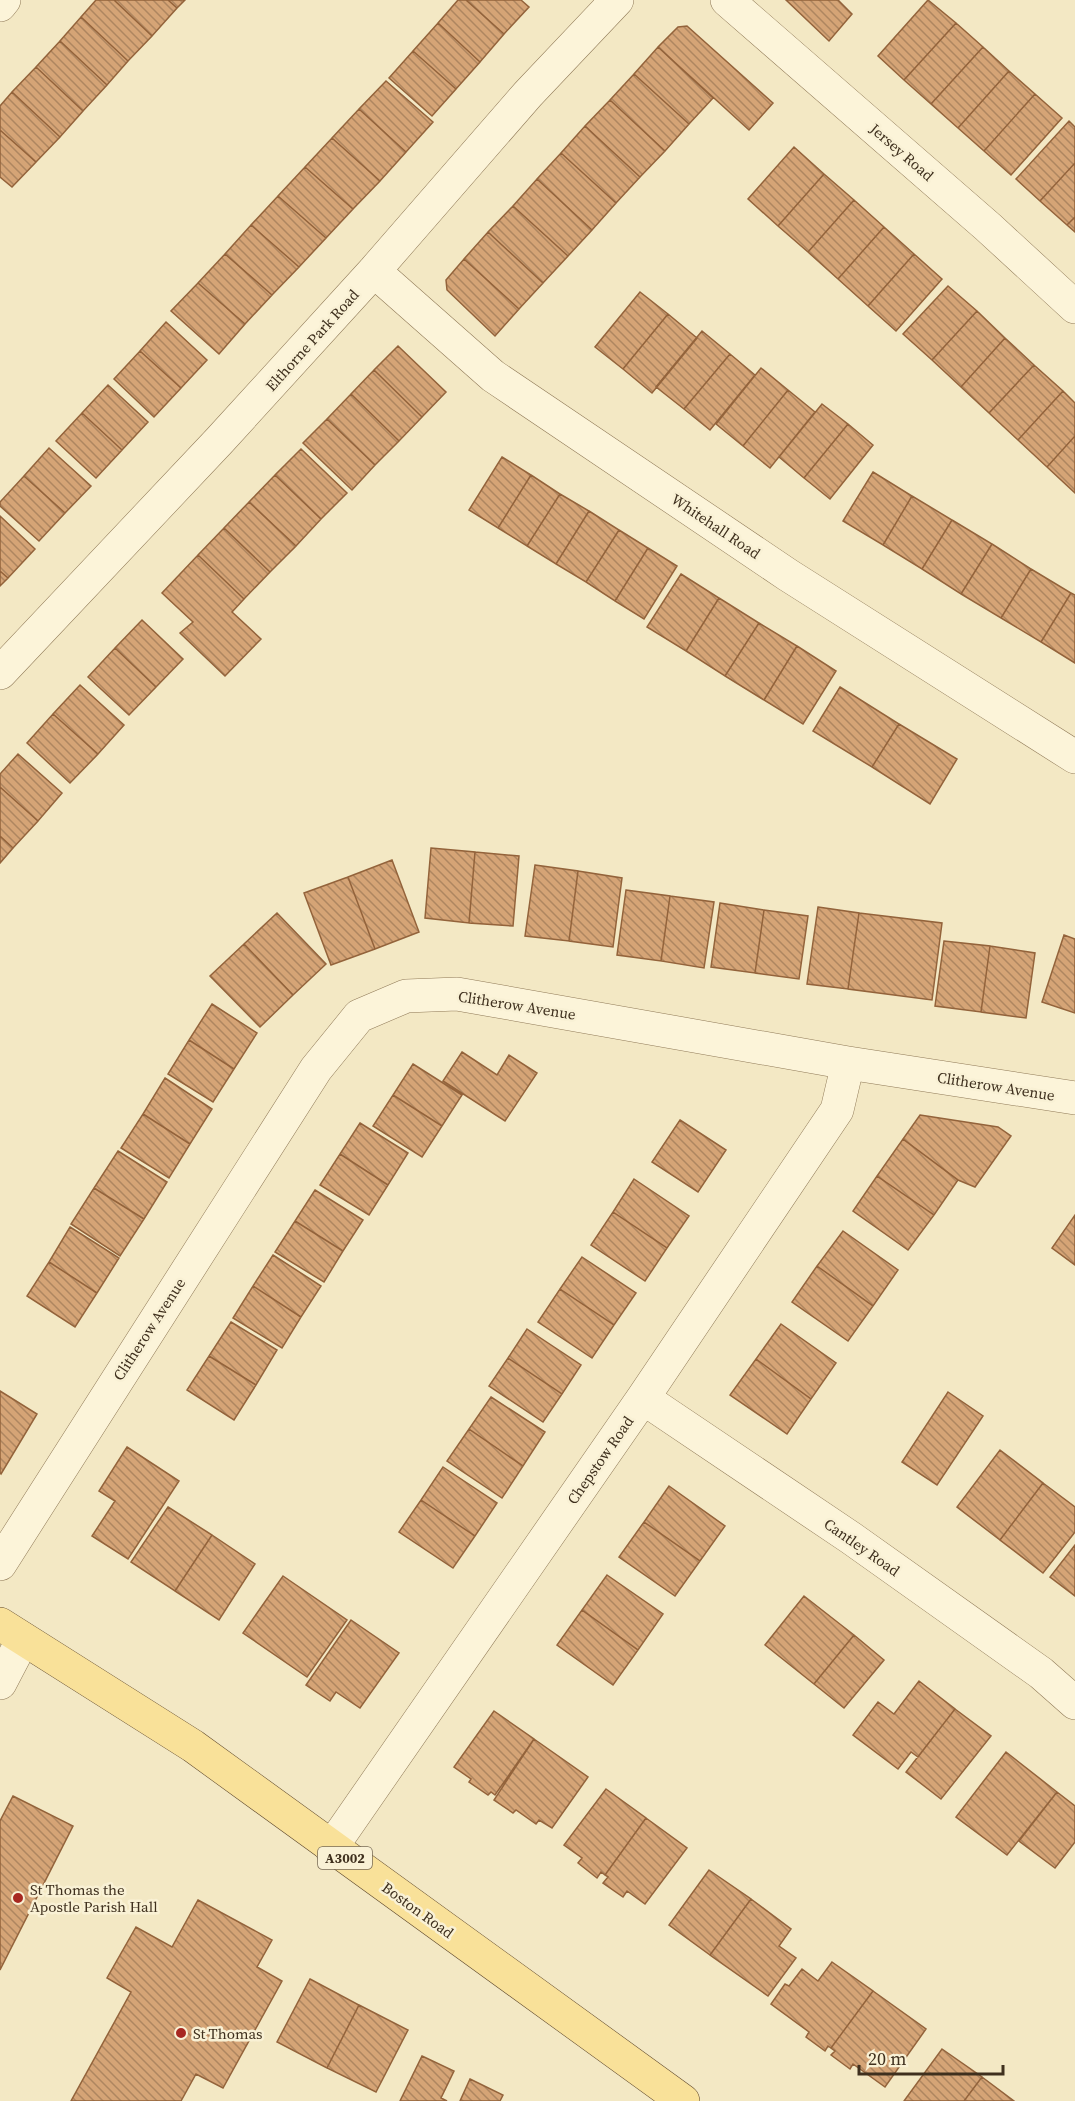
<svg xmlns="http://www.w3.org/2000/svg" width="1075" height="2101" font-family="'Source Serif 4',serif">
  <defs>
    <pattern id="building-back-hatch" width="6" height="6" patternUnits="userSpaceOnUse" patternTransform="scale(1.5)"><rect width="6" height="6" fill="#d5a476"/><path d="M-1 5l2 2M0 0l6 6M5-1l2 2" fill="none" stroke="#ae8660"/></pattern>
  </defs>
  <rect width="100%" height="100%" fill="#f3e8c4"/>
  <!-- building -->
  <path fill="url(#building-back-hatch)" stroke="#93633b" stroke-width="1.5" d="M96 0H114L152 36 128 61 81 17Z
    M114 0H168L177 8 152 36Z
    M168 0H185L177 8Z
    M458 0H466L504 34 480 62 438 23Z
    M466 0H521L529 7 504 34Z
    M786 0H838L852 14 829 41Z
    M928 0 956 23 904 80 878 56Z
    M81 17 128 61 107 85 60 41Z
    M438 23 480 62 456 89 413 51Z
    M956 23 983 47 931 104 904 80Z
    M687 26 773 103 749 130 658 47 678 27Z
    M60 41 107 85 83 111 36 67Z
    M658 47 713 98 689 124 634 74Z
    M983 47 1009 71 958 128 931 104Z
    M413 51 456 89 432 116 389 78Z
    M36 67 83 111 60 137 12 92Z
    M1009 71 1035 94 984 151 958 128Z
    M634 74 689 124 665 151 610 100Z
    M386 81 433 122 406 152 359 109Z
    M12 92 60 137 36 162 0 130V106Z
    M1035 94 1062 118 1011 175 984 151Z
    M610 100 665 151 640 177 585 126Z
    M359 109 406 152 380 181 332 138Z
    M1069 121 1075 127V163L1040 201 1016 179Z
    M585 126 640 177 616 203 561 153Z
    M0 130 36 162 12 187 0 177Z
    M332 138 380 181 353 209 305 167Z
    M794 147 824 174 778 226 748 199Z
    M561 153 616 203 592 230 537 179Z
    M1075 163V217L1067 225 1040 201Z
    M305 167 353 209 326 238 278 196Z
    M824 174 854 200 808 252 778 226Z
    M537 179 592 230 568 256 513 206Z
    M278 196 326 238 299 267 251 225Z
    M854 200 884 227 838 279 808 252Z
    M513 206 568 256 543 283 488 232Z
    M1075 217V232L1067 225Z
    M251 225 299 267 272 295 225 254Z
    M884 227 914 254 868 306 838 279Z
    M488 232 543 283 519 309 464 259Z
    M225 254 272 295 245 324 198 283Z
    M914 254 942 279 896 331 868 306Z
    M464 259 519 309 495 336 447 290 446 280Z
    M198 283 245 324 219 354 171 311Z
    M948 286 977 311 932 360 903 334Z
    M640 292 668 314 623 369 595 347Z
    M977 311 1005 338 961 387 932 360Z
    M668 314 697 338 652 393 623 369Z
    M166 322 207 360 181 388 140 351Z
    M702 331 730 354 684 409 656 387Z
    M1005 338 1034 365 989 413 961 387Z
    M398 346 446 392 422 417 374 370Z
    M140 351 181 388 154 417 114 379Z
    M730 354 755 375 710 430 684 409Z
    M1034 365 1063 391 1018 440 989 413Z
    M761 368 788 390 743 446 716 424Z
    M374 370 422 417 399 441 351 394Z
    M108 385 148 422 122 450 82 413Z
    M788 390 815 412 770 468 743 446Z
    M1063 391 1075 403V436L1047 467 1018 440Z
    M351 394 399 441 375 465 327 419Z
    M822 404 848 424 804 478 779 457Z
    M82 413 122 450 96 478 56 441Z
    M327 419 375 465 352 490 303 443Z
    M848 424 873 445 830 499 804 478Z
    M1075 436V493L1047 467Z
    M49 448 91 486 65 513 24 476Z
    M301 449 347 493 321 519 275 475Z
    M502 457 531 475 498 528 469 510Z
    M873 472 912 496 883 545 843 521Z
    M275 475 321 519 296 546 249 502Z
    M531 475 560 494 527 546 498 528Z
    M24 476 65 513 39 541 0 506V502Z
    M560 494 589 511 556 564 527 546Z
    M912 496 952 520 922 569 883 545Z
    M249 502 296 546 270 572 224 528Z
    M589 511 619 530 586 582 556 564Z
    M0 516 35 549 8 578 0 571Z
    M952 520 992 544 961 594 922 569Z
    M224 528 270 572 244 599 198 555Z
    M619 530 648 548 615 601 586 582Z
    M992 544 1031 569 1001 618 961 594Z
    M648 548 677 566 644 619 615 601Z
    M198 555 244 599 232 612 261 639 225 676 180 633 193 622 162 593Z
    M1031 569 1071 593 1041 642 1001 618Z
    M0 571 8 578 0 586Z
    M681 574 719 598 686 651 647 627Z
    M1071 593 1075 595V663L1041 642Z
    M719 598 759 623 725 676 686 651Z
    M142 620 183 659 156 687 115 648Z
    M759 623 797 646 764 700 725 676Z
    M797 646 836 671 803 724 764 700Z
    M115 648 156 687 129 715 88 677Z
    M80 685 124 725 98 754 53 714Z
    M840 687 899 724 872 767 813 731Z
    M53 714 98 754 70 783 27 743Z
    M899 724 957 759 930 804 872 767Z
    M18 754 62 793 38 821 0 787V774Z
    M0 787 38 821 13 848 0 836Z
    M0 836 13 848 0 863Z
    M431 848 475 852 469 923 425 918Z
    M475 852 519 856 513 926 469 923Z
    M392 860 419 932 375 949 348 877Z
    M535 865 578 871 569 941 525 936Z
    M578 871 622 878 613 947 569 941Z
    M348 877 375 949 331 965 304 893Z
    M626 890 670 896 661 961 617 955Z
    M670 896 714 902 704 968 661 961Z
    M720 903 764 910 755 973 711 967Z
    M818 907 859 913 848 989 807 984Z
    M764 910 808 916 799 979 755 973Z
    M277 913 326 964 293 995 244 944Z
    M859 913 942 923 932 1000 848 989Z
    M1064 935 1075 939V1013L1042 1002Z
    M944 941 990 946 981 1012 935 1006Z
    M244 944 293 995 260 1027 210 976Z
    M990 946 1035 953 1026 1018 981 1012Z
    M212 1004 257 1033 234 1069 189 1040Z
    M189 1040 234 1069 213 1102 168 1074Z
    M462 1052 497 1075 509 1055 537 1073 505 1121 443 1081Z
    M413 1064 462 1095 442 1126 393 1095Z
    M165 1078 212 1109 190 1144 143 1114Z
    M393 1095 442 1126 422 1157 373 1126Z
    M143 1114 190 1144 169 1178 121 1148Z
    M920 1115 998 1127 1011 1136 975 1187 958 1180 903 1139Z
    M680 1120 726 1150 698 1192 652 1162Z
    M360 1123 408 1153 388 1185 340 1154Z
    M903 1139 958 1180 934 1215 877 1176Z
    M118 1151 167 1182 144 1219 94 1188Z
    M340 1154 388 1185 369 1215 320 1185Z
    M877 1176 934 1215 908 1250 853 1211Z
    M634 1179 689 1216 667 1248 613 1212Z
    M94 1188 144 1219 120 1256 71 1224Z
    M315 1190 363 1220 343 1251 295 1221Z
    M613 1212 667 1248 645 1281 591 1245Z
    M1075 1215V1265L1052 1248Z
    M295 1221 343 1251 324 1282 275 1252Z
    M70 1227 119 1258 97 1293 49 1262Z
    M843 1231 898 1270 873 1306 817 1266Z
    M273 1255 321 1286 301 1317 253 1286Z
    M582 1257 636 1293 614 1325 560 1289Z
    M49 1262 97 1293 75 1327 27 1296Z
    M817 1266 873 1306 848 1341 792 1302Z
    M253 1286 301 1317 282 1348 233 1318Z
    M560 1289 614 1325 592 1358 538 1322Z
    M231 1322 277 1350 256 1385 209 1356Z
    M781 1324 836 1363 811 1399 756 1359Z
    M527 1329 581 1365 562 1394 508 1358Z
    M209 1356 256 1385 234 1420 187 1390Z
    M508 1358 562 1394 543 1422 489 1386Z
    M756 1359 811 1399 787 1434 730 1395Z
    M0 1391 37 1414 1 1474 0 1473Z
    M948 1392 983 1416 937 1485 902 1462Z
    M491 1397 545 1432 523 1466 469 1429Z
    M469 1429 523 1466 502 1498 447 1461Z
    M127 1447 179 1481 128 1559 92 1536 115 1501 99 1491Z
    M1000 1450 1043 1483 1000 1540 957 1507Z
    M443 1467 497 1503 475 1536 421 1500Z
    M1043 1483 1075 1507V1532L1043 1573 1000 1540Z
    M669 1486 725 1526 700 1561 644 1522Z
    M421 1500 475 1536 453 1568 399 1532Z
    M168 1507 212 1535 175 1591 131 1562Z
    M644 1522 700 1561 675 1596 619 1557Z
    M212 1535 255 1564 219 1620 175 1591Z
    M1075 1545V1596L1050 1577Z
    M607 1575 663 1614 638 1650 582 1610Z
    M283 1576 347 1620 307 1677 243 1633Z
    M804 1596 854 1635 814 1684 765 1645Z
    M582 1610 638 1650 613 1685 557 1645Z
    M351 1620 399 1653 360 1708 336 1692 330 1701 306 1685Z
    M854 1635 884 1660 844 1708 814 1684Z
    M919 1681 955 1709 918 1757 911 1752 898 1769 853 1735 878 1702 894 1714Z
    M955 1709 991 1736 941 1799 906 1772Z
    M494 1711 534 1739 495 1795 491 1792 488 1795 469 1782 471 1779 454 1767Z
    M534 1739 588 1777 552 1828 539 1820 536 1824 516 1810 513 1813 494 1800Z
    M1006 1752 1057 1792 1007 1855 956 1817Z
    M606 1789 646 1818 605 1875 601 1872 597 1878 578 1863 582 1858 564 1845Z
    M1057 1792 1075 1806V1842L1055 1868 1019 1841Z
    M13 1796 73 1826 0 1970V1821Z
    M646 1818 687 1848 645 1904 627 1891 623 1897 603 1883 608 1877 605 1875Z
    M709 1870 751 1899 710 1955 669 1925Z
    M751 1899 791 1929 779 1946 796 1958 768 1996 710 1955Z
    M198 1900 272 1940 257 1967 282 1981 223 2088 196 2074 181 2101H71L131 1992 107 1978 136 1927 172 1947Z
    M832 1962 873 1991 831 2048 828 2046 825 2051 806 2037 809 2032 771 2004 785 1984 789 1986 802 1969 818 1981Z
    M310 1979 359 2005 327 2068 277 2042Z
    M873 1991 926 2029 885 2087 853 2064 850 2069 831 2055 835 2051 831 2048Z
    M359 2005 408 2030 376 2092 327 2068Z
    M942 2049 982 2077 964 2101H904Z
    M422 2056 454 2071 441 2098 447 2101H400Z
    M982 2077 1014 2101H964Z
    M470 2079 503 2095 500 2101H460Z"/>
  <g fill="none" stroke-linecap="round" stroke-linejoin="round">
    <defs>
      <path id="minor" d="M727 0 988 227 1075 307
        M0 5 4 0
        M374 271 493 376 788 575 1075 757
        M0 673 219 441 374 271 528 94 617 0
        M643 1398 851 1538 1041 1673 1075 1703
        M0 1564 316 1069 359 1016 406 996 457 994 848 1063 1075 1098
        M0 1683 23 1639
        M331 1848 643 1398 837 1110 848 1063"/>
      <path id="major" d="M0 1624 193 1746 683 2101"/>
    </defs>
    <!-- minor casing -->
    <use href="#minor" stroke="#907a58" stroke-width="34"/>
    <!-- major casing -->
    <use href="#major" stroke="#5e472c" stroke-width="34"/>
    <!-- minor -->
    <use href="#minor" stroke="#fcf4d9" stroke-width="33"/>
    <!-- major -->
    <use href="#major" stroke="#f9e199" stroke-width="33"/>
  </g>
  <!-- markers -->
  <g fill="#a72821" stroke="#f9f1d5" stroke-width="2">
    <circle cx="18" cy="1898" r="6"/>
    <circle cx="181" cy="2033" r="6"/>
  </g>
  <g text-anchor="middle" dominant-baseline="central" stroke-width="5" stroke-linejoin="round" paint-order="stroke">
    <!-- shield labels -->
    <rect fill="#f9f1d5" stroke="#776a55" stroke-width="1.5" x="318" y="1847" width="54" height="22" rx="4.5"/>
    <g font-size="14" font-weight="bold" fill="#3f301e">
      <text x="345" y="1858">A3002</text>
    </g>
    <!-- street labels -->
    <g font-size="15" fill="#3f301e" stroke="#f9f1d5">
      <text transform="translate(902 152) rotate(41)">Jersey Road</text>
      <text transform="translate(312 340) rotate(-48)">Elthorne Park Road</text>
      <text transform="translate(716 526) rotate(34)">Whitehall Road</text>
      <text transform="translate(517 1005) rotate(9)">Clitherow Avenue</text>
      <text transform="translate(996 1086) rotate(9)">Clitherow Avenue</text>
      <text transform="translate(149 1329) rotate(-57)">Clitherow Avenue</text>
      <text transform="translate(600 1460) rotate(-55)">Chepstow Road</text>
      <text transform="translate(862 1547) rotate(35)">Cantley Road</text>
      <text transform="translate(418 1910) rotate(36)">Boston Road</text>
    </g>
    <!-- poi labels -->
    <g font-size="15" fill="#3f301e" stroke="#f9f1d5" text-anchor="start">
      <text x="30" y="1889">St Thomas the<tspan x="30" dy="17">Apostle Parish Hall</tspan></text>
      <text x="193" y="2033">St Thomas</text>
    </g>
  </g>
  <!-- scale -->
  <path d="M859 2065v9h144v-9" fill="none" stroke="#3f301e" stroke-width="3"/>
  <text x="868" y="2065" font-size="18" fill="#3f301e" stroke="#f9f1d5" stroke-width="4.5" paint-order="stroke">20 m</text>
</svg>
